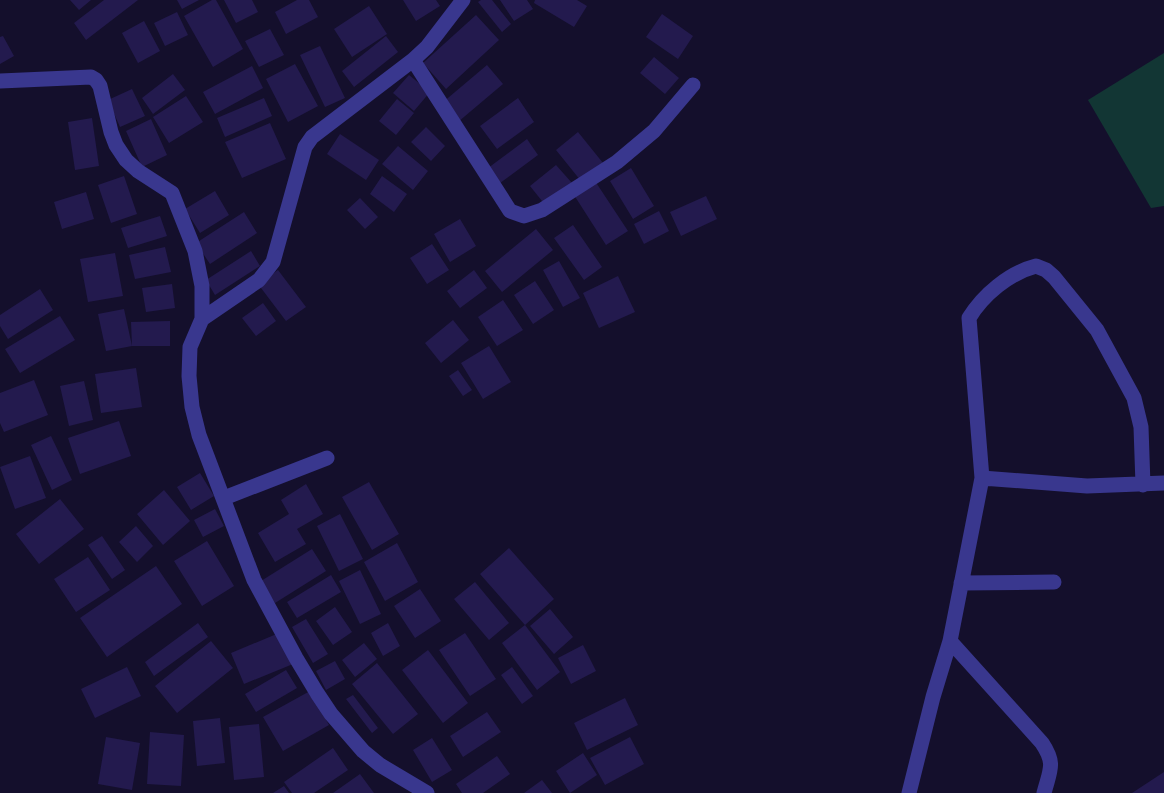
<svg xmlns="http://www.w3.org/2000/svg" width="1164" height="793" font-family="'Alegreya Sans',sans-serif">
  <rect width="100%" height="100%" fill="#140f2c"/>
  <!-- green -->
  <path fill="#123634" d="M1164 53V206L1151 208 1088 100Z"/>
  <!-- building -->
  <path fill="#231a4e" d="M70 0H91L79 10Z
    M104 0H138L86 40 74 23Z
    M177 0H199L182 9Z
    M212 0H216L243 49 213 67 184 16Z
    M224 0H252L258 12 236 23Z
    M297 0H309L318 17 286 34 275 12Z
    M403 0H436L440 6 416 21Z
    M481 0H492L511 24 502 32 478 2Z
    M500 0H527L533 9 514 21Z
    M535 0H577L587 6 574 27 534 3Z
    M369 6 387 34 352 57 334 29Z
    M177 12 188 35 165 46 154 23Z
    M662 14 693 36 678 59 646 37Z
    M476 15 499 40 446 89 423 63Z
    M144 21 160 51 138 63 122 33Z
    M270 29 284 55 259 67 245 41Z
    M3 36 14 56 0 64V37Z
    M386 36 398 52 354 87 342 71Z
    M320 46 345 98 325 107 300 55Z
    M654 57 679 78 665 94 640 73Z
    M295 64 318 106 288 122 266 79Z
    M487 65 503 84 458 122 442 103Z
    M252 66 263 88 215 114 203 92Z
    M173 74 185 90 153 114 142 98Z
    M409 75 430 92 414 111 393 93Z
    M132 89 145 116 120 127 108 100Z
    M186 96 203 122 169 143 153 117Z
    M264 98 272 116 225 137 217 118Z
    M518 98 534 122 497 149 480 126Z
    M397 99 414 113 396 135 379 121Z
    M92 118 99 166 75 170 68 122Z
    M151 119 167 155 142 167 126 131Z
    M270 123 286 159 242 178 225 142Z
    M426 127 445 146 431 161 411 142Z
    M578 132 603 163 581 181 556 150Z
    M340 134 379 160 366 180 327 154Z
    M527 139 538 155 496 186 484 171Z
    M398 146 428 171 413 190 382 164Z
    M556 165 572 183 546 206 530 186Z
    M631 168 654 206 633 219 610 181Z
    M124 176 137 214 111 223 98 185Z
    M382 176 407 194 394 212 370 194Z
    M595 181 628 231 606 245 574 195Z
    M215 191 229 215 200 233 185 209Z
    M86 192 94 219 62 229 54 202Z
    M706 196 717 219 681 236 670 212Z
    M360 198 378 217 365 229 347 210Z
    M659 211 669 231 644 244 634 224Z
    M244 212 257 233 210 264 196 243Z
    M160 216 167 236 128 248 121 228Z
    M460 219 476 246 450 262 434 234Z
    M573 225 602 267 584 280 554 238Z
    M536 229 553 250 502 292 485 271Z
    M432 244 449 270 427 284 410 258Z
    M165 247 171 272 135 279 129 255Z
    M251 251 260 266 215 295 206 280Z
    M115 253 123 296 88 302 80 259Z
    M559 261 580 298 563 307 543 270Z
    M278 270 306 307 286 321 258 284Z
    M474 270 487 288 460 308 447 291Z
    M618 276 635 312 599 328 583 293Z
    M535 281 554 310 533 324 514 295Z
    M172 284 175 308 146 312 142 288Z
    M40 289 53 310 8 339 0 326V315Z
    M503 300 523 330 497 346 478 317Z
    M263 303 276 321 256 336 242 318Z
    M124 309 132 346 131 322 170 321V346H132L106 351 98 314Z
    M60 316 75 340 20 373 5 349Z
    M453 320 469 340 441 363 425 343Z
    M489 346 511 382 483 399 461 363Z
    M136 368 142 407 101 413 95 374Z
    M458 370 472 390 463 396 449 376Z
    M34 380 48 415 4 432 0 423V393Z
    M84 381 93 420 69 426 60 386Z
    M119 421 131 456 80 474 68 438Z
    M51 436 72 480 52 490 31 445Z
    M30 456 46 498 15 509 0 467Z
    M200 473 214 496 191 510 177 487Z
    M369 482 399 534 372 550 342 497Z
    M306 484 323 514 297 529 306 544 275 562 258 533 289 514 281 500Z
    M164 490 190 521 163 545 137 514Z
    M60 499 84 529 39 564 16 534Z
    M215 509 224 526 203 537 194 520Z
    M340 514 363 559 339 571 317 526Z
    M136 526 153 546 137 562 119 542Z
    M102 536 125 570 112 579 88 545Z
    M207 541 234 586 202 606 174 561Z
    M397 543 418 582 385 601 364 562Z
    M509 548 554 599 525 625 480 574Z
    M312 549 326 571 275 603 261 581Z
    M88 557 110 590 76 612 54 579Z
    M156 566 182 604 107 657 80 618Z
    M360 570 381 614 360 624 339 581Z
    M331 575 341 592 297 618 287 602Z
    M475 582 509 623 489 640 454 599Z
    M420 589 441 621 415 638 394 606Z
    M335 607 352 632 333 645 316 621Z
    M550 609 573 637 554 654 530 626Z
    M306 619 328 654 313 663 292 627Z
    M198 623 208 637 154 676 145 662Z
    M388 623 400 646 383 656 371 633Z
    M525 625 560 672 537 690 502 643Z
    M279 633 293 664 244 684 231 653Z
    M465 633 496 679 470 696 439 650Z
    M211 641 233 668 177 713 155 686Z
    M364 643 377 659 355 677 342 660Z
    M583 645 596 671 571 684 558 658Z
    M428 650 468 703 443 723 402 670Z
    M335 661 345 679 326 690 316 671Z
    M377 663 418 714 393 734 352 684Z
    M127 667 141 696 95 718 81 689Z
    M512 667 533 696 522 704 501 675Z
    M286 670 297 688 256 712 245 694Z
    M310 691 329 725 283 751 263 717Z
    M353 695 378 728 372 733 346 699Z
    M625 698 638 725 587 750 574 723Z
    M487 712 501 732 463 757 450 736Z
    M220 718 225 763 197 766 193 721Z
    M259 724 264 777 234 780 229 727Z
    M150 732 184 735 181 786 147 784Z
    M106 737 140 743 132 790 98 784Z
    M630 737 644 764 605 785 590 758Z
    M432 738 452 770 432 782 413 750Z
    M333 748 348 770 314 793H292L284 782Z
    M583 753 597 775 570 793 556 771Z
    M497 756 510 774 483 793H462L456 784Z
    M1164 772V793H1132Z
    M360 774 374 793H333Z
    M542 780 552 793H524Z
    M284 786 289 793H273Z"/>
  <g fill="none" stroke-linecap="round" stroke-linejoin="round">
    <!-- minor -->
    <path stroke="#39378e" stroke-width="15" d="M413 60 510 211 524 216 542 210 617 162 654 131 693 85
      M0 81 91 77 96 80 100 86 111 132 116 145 126 160 138 171 172 193 195 251 202 286V319L190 347 189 376 192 407 199 435 254 580 296 658 317 693 331 714 363 751 380 765 427 793
      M202 319 259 280 273 262 305 147 312 137 413 60 427 47 463 0
      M982 478 1087 486 1164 483
      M224 498 327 458
      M961 583 1054 582
      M950 641 1042 743C1056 764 1050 770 1044 793
      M909 793 933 697 950 641 982 478 969 318C983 295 1009 273 1036 266L1046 270 1054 277 1097 330 1134 398 1141 427 1143 485"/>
  </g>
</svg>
